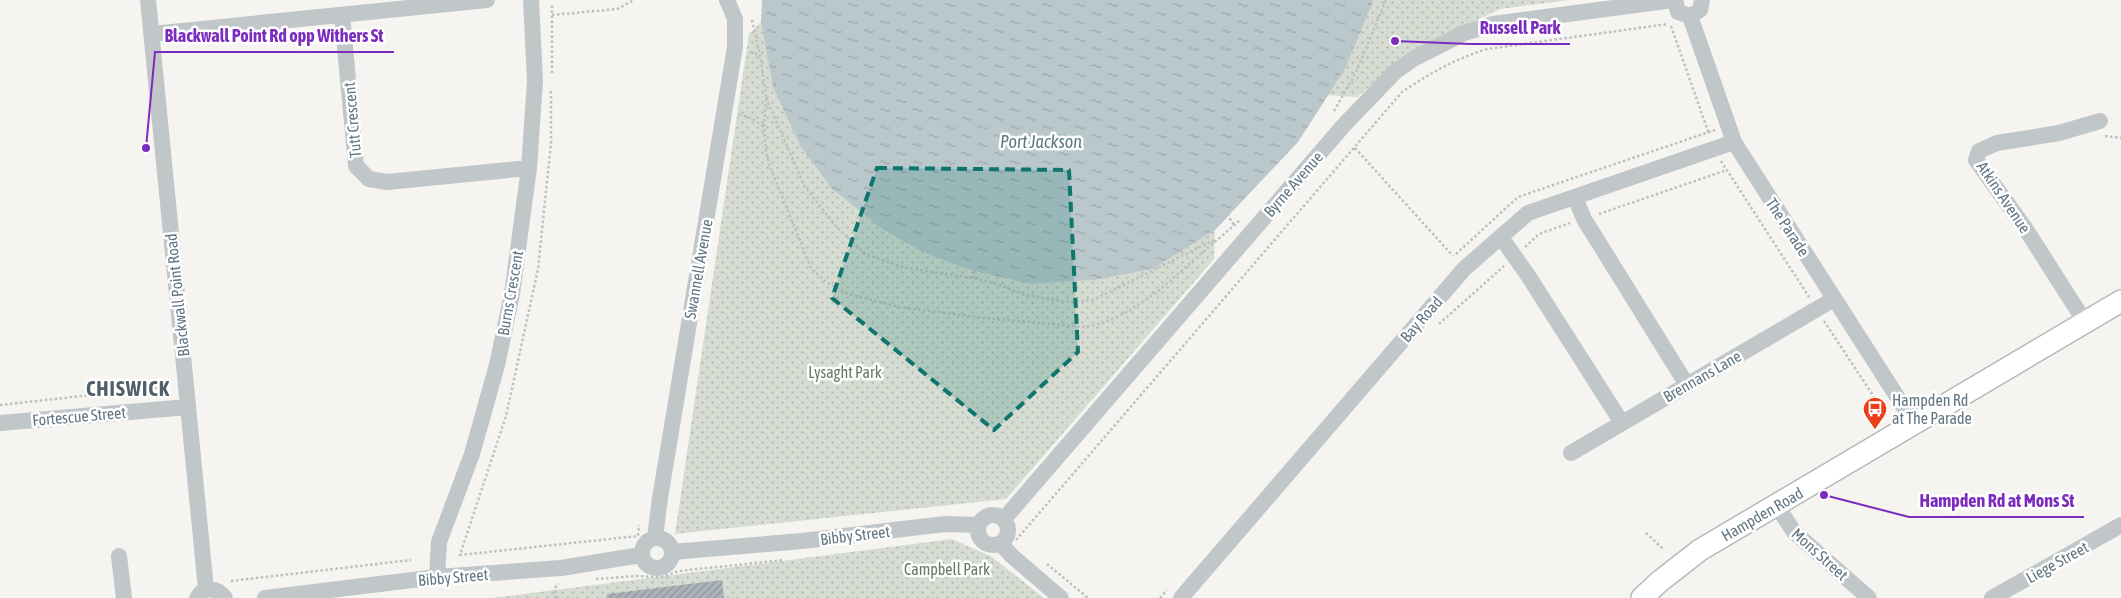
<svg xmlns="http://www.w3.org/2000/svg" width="2121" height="598" font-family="'Asap Condensed',sans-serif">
  <defs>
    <pattern id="park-dots" width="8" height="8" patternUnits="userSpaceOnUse" patternTransform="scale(1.25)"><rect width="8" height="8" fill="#d6dcd1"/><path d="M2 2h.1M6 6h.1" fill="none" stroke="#b1b7af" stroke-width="1.8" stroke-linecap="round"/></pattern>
    <pattern id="water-ripples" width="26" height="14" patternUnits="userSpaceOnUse" patternTransform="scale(1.25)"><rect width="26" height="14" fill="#bac7cb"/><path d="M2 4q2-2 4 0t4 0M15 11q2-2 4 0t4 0" fill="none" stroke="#9ba6aa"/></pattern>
    <pattern id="building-hatch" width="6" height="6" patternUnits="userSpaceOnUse" patternTransform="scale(1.25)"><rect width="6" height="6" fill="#abb3b8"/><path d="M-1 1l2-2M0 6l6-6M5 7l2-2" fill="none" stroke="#8f969b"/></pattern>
  </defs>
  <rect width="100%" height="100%" fill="#f5f4f0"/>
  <!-- park -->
  <path fill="url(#park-dots)" d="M1374 0H1569L1500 9 1416 49 1357 97 1328 95 1345 69Z
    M761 22 773 87 800 146 832 189 881 228 1031 284 1095 280 1153 269 1215 230 1214 259 1006 499 675 534 749 34Z
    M952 539 992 557 1044 598H493Z"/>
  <!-- water -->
  <path fill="url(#water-ripples)" d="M762 0H1374L1345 69 1298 142 1215 230 1153 269 1095 280 1031 284 971 270 927 254 881 228 832 189 800 146 773 87 761 22Z"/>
  <!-- building -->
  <path fill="url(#building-hatch)" d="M722 580 724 598H607V594Z"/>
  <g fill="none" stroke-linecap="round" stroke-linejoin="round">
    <defs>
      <path id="major" d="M1642 598 1659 582 1700 550 2121 301"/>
    </defs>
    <!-- major casing -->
    <use href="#major" stroke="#b4b9bc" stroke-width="24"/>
    <!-- path -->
    <path stroke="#bdbfc1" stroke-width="2.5" stroke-dasharray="2.5 2.5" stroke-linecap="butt" d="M552 15 617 9 634 0
      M752 20 760 55
      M1671 26 1709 134
      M750 52 760 55 766 96 764 127 766 152 771 169 811 268 826 282 849 294 899 307 984 318 1085 327 1103 323 1127 312 1157 292 1239 221
      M552 73V3
      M551 91V143L538 269 506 416 460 555 638 536 639 525
      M766 98 805 187 836 226 865 254 906 268 973 278 994 283 1026 295 1066 302 1093 300 1214 240
      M1334 111 1356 72 1386 0
      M739 114 753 119 764 127
      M2105 136 2121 138
      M1355 148 1453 256
      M1721 161 1809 297
      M1227 214 1234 225
      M1599 214 1727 170
      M1525 247 1539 234 1570 223
      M1456 254 1518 197 1715 130
      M973 278 975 270
      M1824 321 1886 415
      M1439 324 1504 266
      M0 405 164 387
      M1646 533 1663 549
      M1016 540 1402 92C1430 73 1455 59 1487 49L1668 24
      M1047 564 1088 598
      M596 579 636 576 661 577 679 571 784 560
      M231 581 411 560
      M555 598 556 586 559 584
      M1160 598 1167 590"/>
    <!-- minor -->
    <path stroke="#c1c6c8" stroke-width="16" d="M148 0 206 589
      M1675 0 1678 12 1690 16 1700 10 1702 0
      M342 15 356 166 369 179 387 182 529 168
      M1690 16 1734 142 1914 423
      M152 34 487 0
      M1575 197 1584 219 1687 385
      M1501 237 1529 277 1622 423
      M2085 322 2025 228 1976 160 1979 151 1997 143 2059 133 2100 121
      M0 423 188 407
      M1571 453 1834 299
      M1777 506 1794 532 1869 598
      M978 530a15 15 0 1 1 30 0a15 15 0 1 1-30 0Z
      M1004 519 1344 125 1396 71 1415 58 1464 33 1493 24 1673 0
      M655 537 660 498 735 47V19L727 0
      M642 553a15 15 0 1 1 30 0a15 15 0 1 1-30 0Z
      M1000 543 1012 556 1061 598
      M672 552 802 541 945 524 978 525
      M119 556 124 598
      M437 577 439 542 472 454 497 365 512 294 529 168 535 81 531 0
      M197 598C204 586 217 587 225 598
      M265 598 437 577 561 568 641 555
      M1181 598 1464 269 1528 213 1734 142
      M1992 598 2121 525"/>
    <!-- major -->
    <use href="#major" stroke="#fff" stroke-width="21"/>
  </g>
  <!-- marked area -->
  <path fill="#0f766e" fill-opacity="0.2" stroke="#0f766e" stroke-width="4" stroke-dasharray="10 6" stroke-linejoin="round" d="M877 168 1069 170 1078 352 994 430 832 298Z"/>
  <!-- icons -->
  <defs>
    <symbol id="bus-pin" viewBox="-11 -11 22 30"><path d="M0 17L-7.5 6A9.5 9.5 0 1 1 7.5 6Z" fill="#ec3f19" stroke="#fff"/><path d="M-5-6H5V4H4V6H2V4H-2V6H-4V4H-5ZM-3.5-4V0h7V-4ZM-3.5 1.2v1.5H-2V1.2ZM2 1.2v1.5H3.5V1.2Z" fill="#fff"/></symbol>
  </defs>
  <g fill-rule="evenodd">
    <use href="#bus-pin" x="1861" y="395" width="28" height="38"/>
  </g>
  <g text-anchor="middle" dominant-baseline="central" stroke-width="5" stroke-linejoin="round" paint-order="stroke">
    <!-- street labels -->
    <g font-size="16" fill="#627683" stroke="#fff">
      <text transform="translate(352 120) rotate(-95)">Tutt Crescent</text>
      <text transform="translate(1293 184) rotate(-49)">Byrne Avenue</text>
      <text transform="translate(2004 197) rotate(56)">Atkins Avenue</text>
      <text transform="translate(1788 227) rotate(57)">The Parade</text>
      <text transform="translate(698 269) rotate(-80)">Swannell Avenue</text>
      <text transform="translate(510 293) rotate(-80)">Burns Crescent</text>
      <text transform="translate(177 295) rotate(-96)">Blackwall Point Road</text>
      <text transform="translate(1421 319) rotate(-49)">Bay Road</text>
      <text transform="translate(1702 376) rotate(-30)">Brennans Lane</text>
      <text transform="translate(79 416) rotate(-5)">Fortescue Street</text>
      <text transform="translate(1762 514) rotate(-30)">Hampden Road</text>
      <text transform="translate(855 535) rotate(-7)">Bibby Street</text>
      <text transform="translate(1820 554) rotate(42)">Mons Street</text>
      <text transform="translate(2057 562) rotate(-29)">Liege Street</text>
      <text transform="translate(453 577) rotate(-5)">Bibby Street</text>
    </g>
    <!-- park labels -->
    <g font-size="16" fill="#677a61" stroke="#fff">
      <text x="845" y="372">Lysaght Park</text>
      <text x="947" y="569">Campbell Park</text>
    </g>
    <!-- poi labels -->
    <g font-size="16" fill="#627683" stroke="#fff" text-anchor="start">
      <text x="1892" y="400">Hampden Rd<tspan x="1892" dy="18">at The Parade</tspan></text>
    </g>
    <!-- water labels -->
    <g font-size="18" font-style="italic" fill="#5d7980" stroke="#fff">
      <text x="1041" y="141">Port Jackson</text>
    </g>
    <!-- district labels -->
    <g font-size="21" font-weight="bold" letter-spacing="1" fill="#505f68" stroke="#fff">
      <text x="128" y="388">CHISWICK</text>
    </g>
  </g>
  <!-- callouts -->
  <path fill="none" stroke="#7b2cbf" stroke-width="2" d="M1395 41L1470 44H1570M146 148L155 52H394M1824 495L1909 517H2084"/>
  <g fill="#7b2cbf" stroke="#fff" stroke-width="2">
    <circle cx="1395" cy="41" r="5"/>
    <circle cx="146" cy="148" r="5"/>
    <circle cx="1824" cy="495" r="5"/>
  </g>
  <g font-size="18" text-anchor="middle" font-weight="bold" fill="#7b2cbf" stroke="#fff" stroke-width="5" stroke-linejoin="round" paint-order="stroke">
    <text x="1520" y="34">Russell Park</text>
    <text x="274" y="42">Blackwall Point Rd opp Withers St</text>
    <text x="1997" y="507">Hampden Rd at Mons St</text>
  </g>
</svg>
